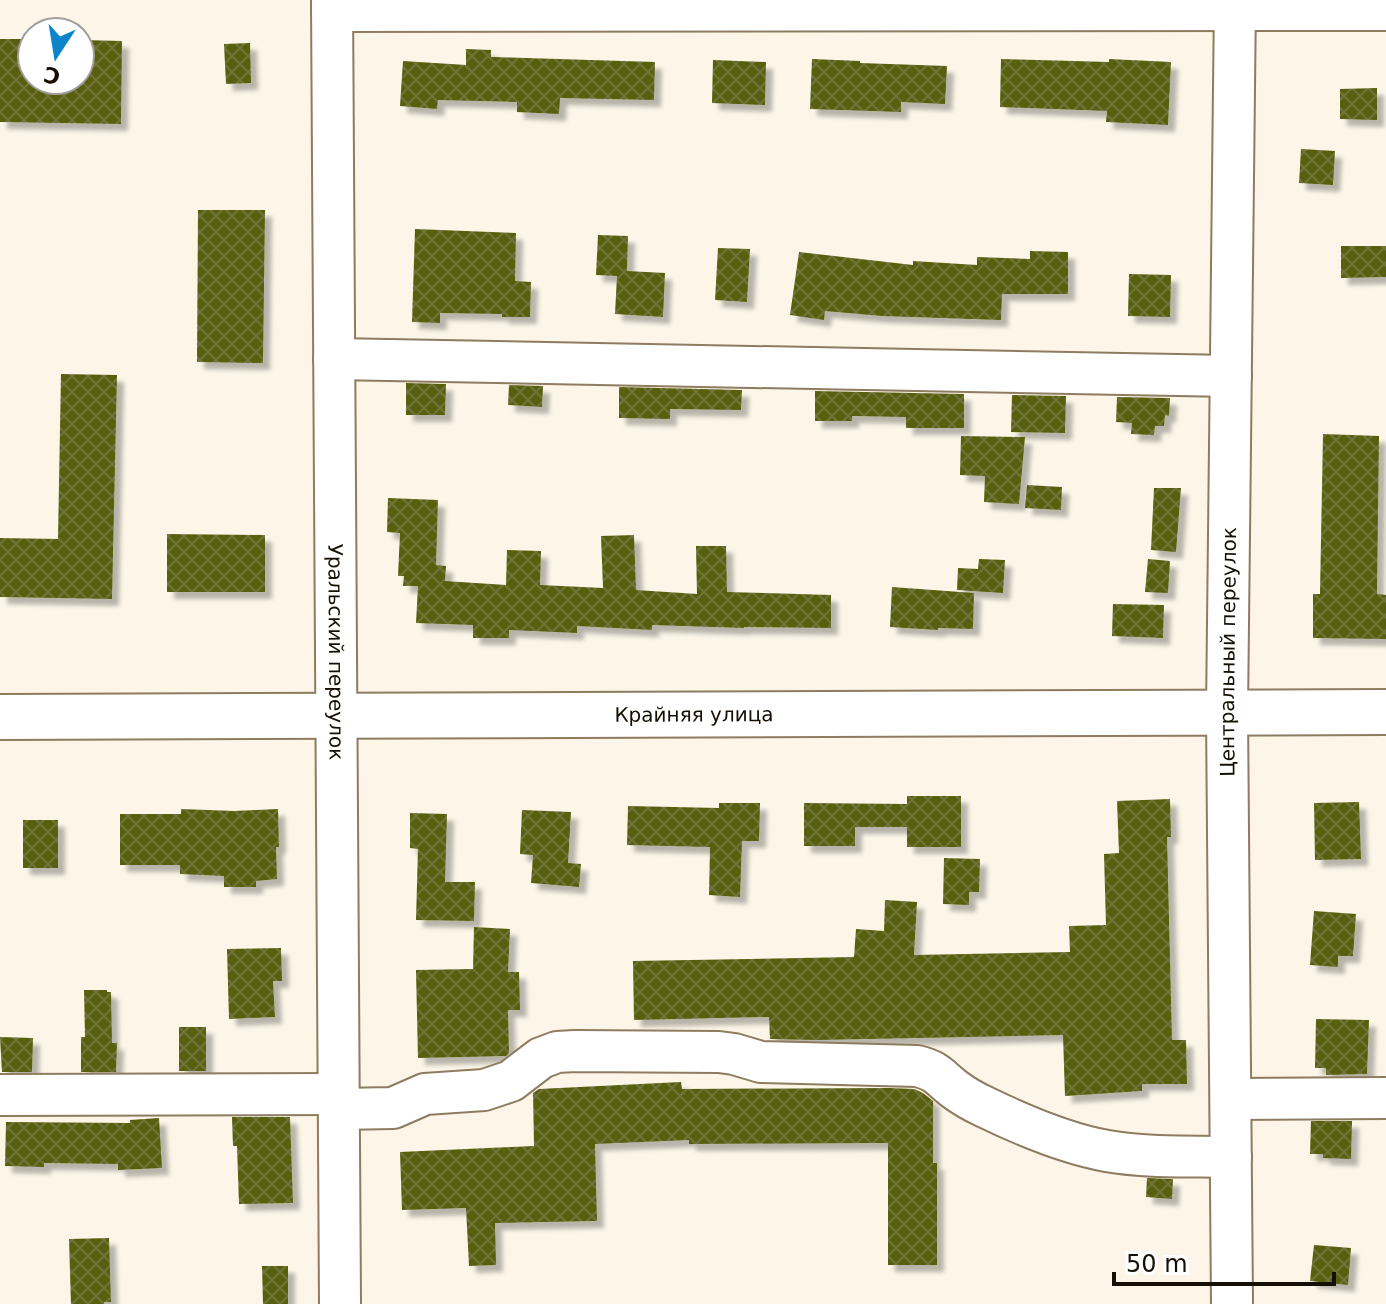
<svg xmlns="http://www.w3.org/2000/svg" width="1386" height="1304" font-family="'DejaVu Sans',sans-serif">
  <defs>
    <pattern id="building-cross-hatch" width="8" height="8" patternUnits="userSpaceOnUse" patternTransform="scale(2)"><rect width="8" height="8" fill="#595e10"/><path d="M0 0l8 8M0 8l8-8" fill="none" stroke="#717439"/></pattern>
    <filter id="shadow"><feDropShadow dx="7" dy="7" stdDeviation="2" flood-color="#0004"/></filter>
  </defs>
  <rect width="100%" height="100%" fill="#fcf5e8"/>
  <!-- building -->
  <path fill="url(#building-cross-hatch)" filter="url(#shadow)" d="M0 39H32V80H80V40L122 41 121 124 0 122Z
    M250 43 251 83 226 84 224 44Z
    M466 49 491 50V57L655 62 654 100 560 98 559 114 517 112V102L438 100 437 109 400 106 403 61 466 65Z
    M812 59 860 61V63L947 66 945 104 901 102V112L810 109Z
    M1001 59 1109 62V59L1171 62 1168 125 1106 122 1107 111 1000 107Z
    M713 60 766 62 765 105 712 103Z
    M1377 88V120L1340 119V89Z
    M1301 149 1335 151 1333 185 1299 183Z
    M198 210H265L263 363 197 362Z
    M415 229 516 233 515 281 531 282 530 317H502V314L440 313V323L412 322Z
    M598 235 628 236 627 271 665 273 663 317 615 314 617 276 596 275Z
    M1341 246H1386V277L1341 278Z
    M718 248 750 249 747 302 715 300Z
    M1030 251 1068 252V294H1002L1001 320 882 316 825 311 824 320 790 315 799 252 913 265V261L977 265V257L1030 259Z
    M1129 274 1171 275 1170 317 1128 316Z
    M61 374 117 375 112 599 0 597V538L58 539Z
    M406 383 446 384 445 415H406Z
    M509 385 543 386 542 407 508 405Z
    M619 387 742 390 741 410 670 409V419L619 418Z
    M815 391 964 394V428H906V417L852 416V421H815Z
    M1012 395 1066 396 1065 433 1011 432Z
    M1117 397 1170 398 1169 416 1165 415 1164 426H1155L1154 435 1131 434 1132 423 1116 422Z
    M1323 434 1379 436 1377 594 1386 595V639L1313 638V594H1320Z
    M961 436 1025 437 1019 504 984 502 985 476 960 475Z
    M1027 485 1062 487 1061 510 1025 508Z
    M1154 488H1181L1176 552 1151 550Z
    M388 498 438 500 436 565 446 566 445 581 506 585 507 550 541 551 540 585 603 588 601 536 634 535 636 590 697 594 696 546H726L727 592 831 595V628L744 627V628L652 625V630L577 626V633L509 630V638H473V625L416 623 418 586H403L404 576H398L400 533 387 532Z
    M167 534 265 535V592H167Z
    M979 559 1005 560 1003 593 957 590 958 568 978 569Z
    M1148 559 1170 561 1168 593 1145 592Z
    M892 587 974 593 973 629 938 628V630L890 627Z
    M1113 604 1164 605 1163 638 1112 636Z
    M907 796H961V847H907V827H855V846H804V803L907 804Z
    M1170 799 1171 837H1167L1172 1040H1186L1187 1084H1142V1091L1065 1096 1063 1035 817 1040 770 1039 769 1017 634 1020 633 961 854 957 856 929 884 931 885 900 917 902 914 955 1070 952 1069 926 1106 925 1104 854 1119 853 1117 801Z
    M1359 802 1361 859 1315 860 1314 803Z
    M719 803H760L759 841H742L740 897 709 895 710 847 627 845 628 806 719 808Z
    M181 809 234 811 278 809 279 847H276L277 879 256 881V887H224V876L180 874V865H120V814H181Z
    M522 810 571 812 568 863 581 864 579 887 531 883 533 855 520 854Z
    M410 813 447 814 445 882H475L474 921 416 920 418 849 410 848Z
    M23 820H58V868H23Z
    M944 858 980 859 979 892H969V905L943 904Z
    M1314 911 1356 914 1353 956H1338V967L1310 965Z
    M474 927 510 929 508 972H519L520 1010H508L509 1053 506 1056 418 1058 416 970 473 969Z
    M281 948 282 981H273L275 1017 229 1019 227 949Z
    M84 990H107V992H111L112 1043H117L116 1072H81V1037H85Z
    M1316 1019 1369 1020 1367 1074 1326 1075V1068H1315Z
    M179 1027H206V1071H179Z
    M0 1037 33 1038 32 1072H2Z
    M681 1082 682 1089 890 1088 914 1089 923 1093 933 1101V1163H937V1265H888V1143L689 1144V1140L595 1144 597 1221 495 1223 496 1265 469 1266 466 1208 402 1210 400 1152 534 1146 533 1093 539 1089Z
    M232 1117H290L293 1203 239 1204 237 1146H233Z
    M159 1118 162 1168 118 1170V1164L44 1163V1167L5 1166 6 1122 130 1123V1120Z
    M1311 1121H1352L1351 1159 1323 1158V1154H1310Z
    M1147 1178 1173 1179 1172 1199 1146 1197Z
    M109 1238 111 1302H104V1304H71L69 1239Z
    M1314 1245 1351 1248 1348 1285 1310 1281Z
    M262 1266H288V1304H263Z"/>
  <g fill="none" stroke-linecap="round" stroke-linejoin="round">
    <defs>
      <g id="minor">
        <path id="s1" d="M332 0 340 1304"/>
        <path d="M332 11 1386 10"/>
        <path d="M334 359 1231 376"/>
        <path d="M0 1095 339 1094"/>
        <path d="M1231 1099 1386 1098"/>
        <path d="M339 1109 393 1108 425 1094 484 1090 511 1081 541 1058 557 1052 575 1051 719 1052 734 1054 761 1062 917 1066C937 1071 938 1076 953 1088 962 1095 974 1102 985 1107 1020 1124 1068 1144 1107 1151 1148 1158 1190 1156 1231 1157"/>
        <path id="s2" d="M1232 1304 1227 713 1235 0"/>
      </g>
      <g id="major">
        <path id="s3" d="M0 717 1386 712"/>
      </g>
    </defs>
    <!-- minor casing -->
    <use href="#minor" stroke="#8d7c60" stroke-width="44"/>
    <!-- major casing -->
    <use href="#major" stroke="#8d7c60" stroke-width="48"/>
    <!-- minor -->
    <use href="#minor" stroke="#fff" stroke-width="40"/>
    <!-- major -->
    <use href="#major" stroke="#fff" stroke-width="44"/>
  </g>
  <g text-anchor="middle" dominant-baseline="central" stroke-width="8" stroke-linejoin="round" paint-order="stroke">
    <!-- street labels -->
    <g font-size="20" fill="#150f05" stroke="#fff">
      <text stroke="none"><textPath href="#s1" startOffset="652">Уральский переулок</textPath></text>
      <text stroke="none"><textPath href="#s2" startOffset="652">Центральный переулок</textPath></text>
      <text stroke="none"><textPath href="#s3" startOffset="694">Крайняя улица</textPath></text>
    </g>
  </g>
  <!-- north arrow -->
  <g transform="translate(56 56) rotate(192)"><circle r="38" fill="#ffffff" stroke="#a19f9b" stroke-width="2"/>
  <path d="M0-6L14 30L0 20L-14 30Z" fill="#0b84cc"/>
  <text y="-12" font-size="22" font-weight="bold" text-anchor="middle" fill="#150f05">С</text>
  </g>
  <!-- scale -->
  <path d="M1114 1272v12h220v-12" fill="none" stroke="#150f05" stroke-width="4"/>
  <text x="1126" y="1272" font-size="24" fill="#150f05" stroke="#ffffff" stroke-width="6" paint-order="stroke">50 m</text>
</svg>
